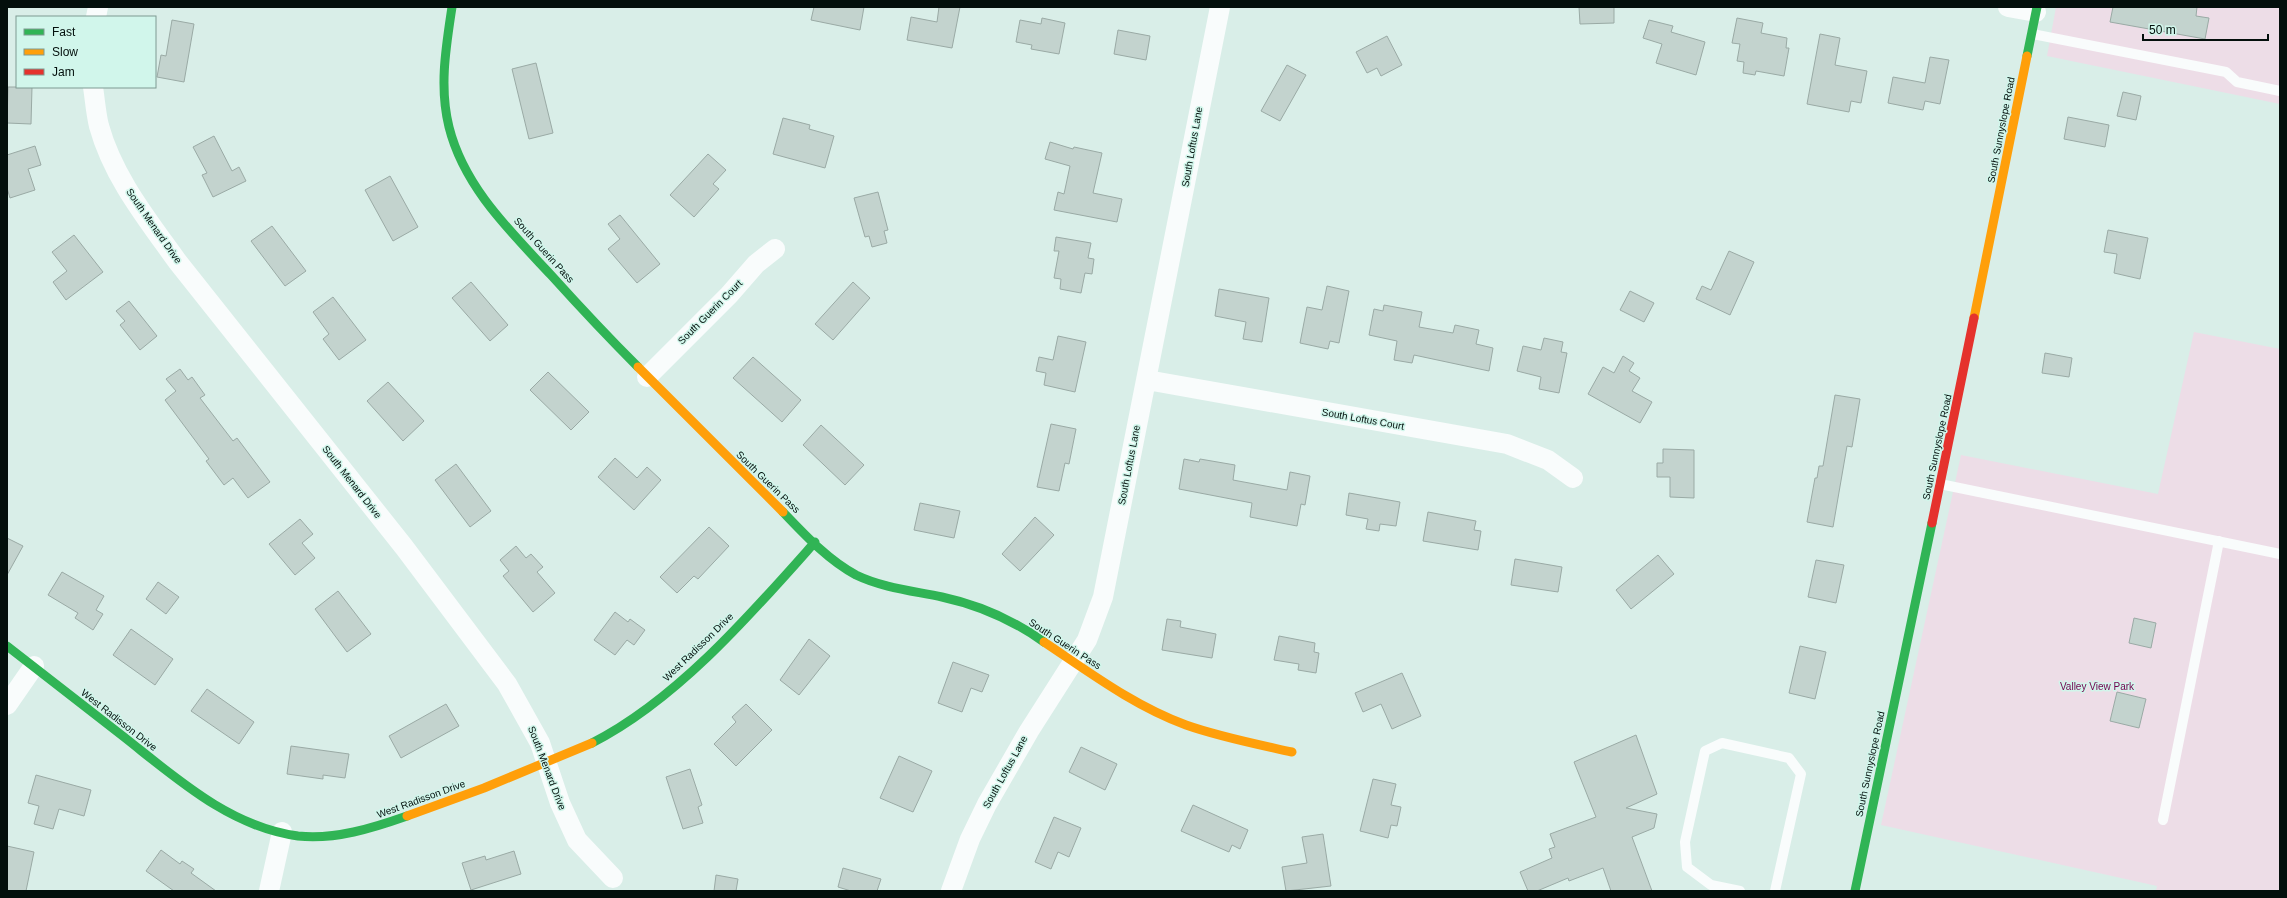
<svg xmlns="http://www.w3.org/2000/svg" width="2287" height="898" font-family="Helvetica,sans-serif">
  <rect width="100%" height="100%" fill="#d9eee8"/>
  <!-- green -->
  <path fill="#eddde7" d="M2056 7H2280V104L2047 56Z
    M2194 332 2280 349V891H2156L2157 886 1881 825 1961 455 2158 494Z"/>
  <!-- building -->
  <path fill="#c3d3ce" stroke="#9aaaa5" d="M814 7H864L860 30 811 20Z
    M939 7H960L952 48 907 40 911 17 937 22Z
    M1579 7H1614V23L1580 24Z
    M2113 7H2197L2196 16 2209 18 2205 39 2110 22Z
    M1042 18 1065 23 1059 54 1031 49 1032 45 1016 42 1020 20 1041 24Z
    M1737 18 1763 23 1761 33 1787 38 1786 48H1789L1784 76 1756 71 1755 75 1743 73 1744 62 1737 61 1740 44 1732 43Z
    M172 20 194 24 184 82 157 77 161 55 166 56Z
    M1649 20 1673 26 1671 32 1705 42 1696 75 1656 63 1662 44 1643 38Z
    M1118 30 1150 36 1146 60 1114 54Z
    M1820 34 1840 38 1835 65 1867 71 1861 103 1851 101 1849 112 1807 104Z
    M1387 36 1402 65 1381 76 1377 68 1367 73 1356 52Z
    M1930 57 1949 60 1940 104 1925 101 1923 110 1888 103 1893 77 1925 83Z
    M536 63 553 133 529 139 512 69Z
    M1287 65 1306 75 1280 121 1261 111Z
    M8 87H32L31 124 7 123Z
    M2123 92 2141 96 2136 120 2117 116Z
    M2068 117 2109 125 2105 147 2064 139Z
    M783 118 810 125 809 129 834 136 825 168 773 154Z
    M214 136 232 171 239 167 246 181 213 197 202 175 207 173 193 147Z
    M1050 142 1073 149 1074 147 1102 153 1093 193 1122 199 1117 222 1054 210 1058 192 1064 194 1070 166 1045 159Z
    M35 146 41 165 28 169 35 190 10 198 7 188V155Z
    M708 154 726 170 713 184 719 189 694 217 670 195Z
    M390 176 418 227 393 241 365 190Z
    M878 192 888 230 884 231 887 243 872 247 869 236 865 237 854 198Z
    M620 215 660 264 637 283 608 249 620 239 608 224Z
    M272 226 306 271 285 286 251 241Z
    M2108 230 2148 238 2140 279 2114 273 2117 254 2104 252Z
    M74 235 103 272 66 300 53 282 67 271 52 252Z
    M1056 237 1091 243 1088 258 1094 259 1092 274 1085 273 1081 293 1060 289 1061 279 1054 278 1059 251H1054Z
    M1729 251 1754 262 1730 315 1696 299 1702 286 1711 290Z
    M471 282 508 325 490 341 452 298Z
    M853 282 870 298 833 340 815 324Z
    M1327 286 1349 291 1339 343 1330 341 1328 349 1300 343 1307 307 1322 310Z
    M1219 289 1269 298 1262 342 1243 339 1246 322 1215 316Z
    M1630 291 1654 303 1644 322 1620 310Z
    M333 297 366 340 339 360 323 339 329 334 313 312Z
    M129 301 157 336 140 350 120 325 125 321 116 311Z
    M1384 305 1422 312 1419 327 1453 333 1455 325 1479 330 1476 344 1493 348 1489 371 1414 355 1412 363 1394 360 1397 341 1369 335 1374 309 1383 311Z
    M1058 336 1086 342 1075 392 1044 385 1046 373 1036 371 1039 357 1053 360Z
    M1544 338 1563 342 1561 352 1567 353 1559 393 1539 389 1541 377 1517 371 1523 346 1541 350Z
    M2045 353 2072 358 2069 377 2042 373Z
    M1623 356 1634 363 1629 371 1640 378 1632 391 1652 402 1640 423 1588 394 1603 367 1614 373Z
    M753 357 801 400 782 422 733 378Z
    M180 369 188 380 192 377 205 395 200 398 233 441 237 438 270 482 248 498 233 478 224 485 206 461 209 459 165 400 176 391 166 379Z
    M548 372 589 412 571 430 530 390Z
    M388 382 424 421 403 441 367 401Z
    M1835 395 1860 399 1852 447 1847 446 1833 527 1807 522 1815 478H1817L1819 466H1823Z
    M1051 424 1076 429 1069 464 1065 463 1059 491 1037 487Z
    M821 425 864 465 845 485 803 445Z
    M1663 449 1694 450V498L1670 497V477H1657V463H1663Z
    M615 458 637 478 647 467 661 480 634 510 598 477Z
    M1184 459 1199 462 1200 459 1235 465 1233 480 1287 490 1290 472 1310 476 1305 505 1301 504 1297 526 1250 517 1252 503 1179 489Z
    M456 464 491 511 470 527 435 480Z
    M1349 493 1400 502 1396 526 1380 524 1379 531 1366 529 1368 519 1346 515Z
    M920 503 960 511 954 538 914 530Z
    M1428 512 1476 521 1474 530 1481 531 1478 550 1423 541Z
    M1035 517 1054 535 1020 571 1002 554Z
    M300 519 313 534 302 543 315 558 295 575 269 544Z
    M709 527 729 546 698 579 694 576 677 593 660 577Z
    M7 538 23 546 7 575Z
    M516 546 526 558 531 554 543 567 537 572 555 593 533 612 503 576 509 571 500 560Z
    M1658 555 1674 574 1631 609 1616 590Z
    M1515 559 1562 567 1558 592 1511 585Z
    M1816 560 1844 565 1836 603 1808 597Z
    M62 572 104 596 96 610 103 614 93 630 75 618 78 613 48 595Z
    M158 582 179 597 166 614 146 599Z
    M338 591 371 634 347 652 315 609Z
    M615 612 628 622 630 619 645 630 634 645 627 640 615 655 594 640Z
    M2134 618 2156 623 2151 648 2129 643Z
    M1167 619 1181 621 1180 627 1216 634 1212 658 1162 650Z
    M131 629 173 659 155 685 113 655Z
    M1279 636 1315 643 1314 652 1319 653 1316 673 1298 670 1299 664 1274 660Z
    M809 639 830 656 799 695 780 680Z
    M1800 646 1826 652 1815 699 1789 693Z
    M953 662 989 675 982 692 971 688 962 712 938 703Z
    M1402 673 1421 716 1392 729 1381 704 1363 712 1355 693Z
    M207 689 254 722 239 744 191 711Z
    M2117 692 2146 699 2139 728 2110 721Z
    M446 704 459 726 401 758 389 736Z
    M746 704 772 730 736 766 714 744 736 722 732 717Z
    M1636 735 1657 794 1626 808 1657 814 1654 828 1632 837 1652 891H1611L1603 868 1569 881 1568 878 1537 891H1528L1520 872 1552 858 1549 849 1555 847 1550 834 1596 817 1574 762Z
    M291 746 349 754 345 778 323 775V779L287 774Z
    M1081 747 1117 764 1105 790 1069 772Z
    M899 756 932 771 913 812 880 798Z
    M690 769 702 805 698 807 703 823 683 829 666 777Z
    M36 775 91 790 84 816 59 809 53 829 34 824 39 806 28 803Z
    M1373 779 1396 784 1391 805 1401 807 1397 826 1391 825 1388 838 1360 831Z
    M1193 805 1248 830 1240 849 1232 845 1229 852 1181 831Z
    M1054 817 1081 828 1069 857 1058 852 1051 869 1035 862Z
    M1323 834 1331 886 1286 891 1282 867 1307 863 1302 837Z
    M7 846 34 852 26 891H7Z
    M161 850 180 864 182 861 194 869 191 873 216 891H174L146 871Z
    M514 851 521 874 471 890 462 863 485 856 486 860Z
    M843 868 881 879 877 891H851L838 887Z
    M716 875 738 879 736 891H714Z"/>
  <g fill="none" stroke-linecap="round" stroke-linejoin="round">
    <!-- lane -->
    <path stroke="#f9fcfc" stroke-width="10" d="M2032 34 2226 72 2237 82 2280 91
      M1940 484 2280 554
      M2163 820 2219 541
      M1740 891 1711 885 1687 867 1685 842 1705 751 1722 743 1789 758 1801 774 1775 891"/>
    <!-- street -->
    <path stroke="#f9fcfc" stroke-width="20" d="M2008 7 2036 12
      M96 17 98 7
      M93 87C95 100 96 114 99 126 113 177 147 219 177 261L404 547 507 684 540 743 560 803 577 840 613 878
      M647 377 729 295 756 264 775 249
      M1147 380 1507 444 1548 460 1573 478
      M7 705 34 666
      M269 891 282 832
      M951 891 970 839 987 804 1029 731 1087 640 1103 597 1220 7"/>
    <!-- fast -->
    <path stroke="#30b455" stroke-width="9" d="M452 7C446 47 439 87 449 127 464 187 510 231 551 275 579 306 608 337 638 367
      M2027 56 2037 7
      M783 512C805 535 828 560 856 575 883 588 914 591 942 597 979 605 1013 620 1044 642
      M7 646C46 676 85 707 124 737 176 778 230 827 298 836 335 840 373 828 407 816
      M592 743C677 700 752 613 815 542
      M1855 891 1932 523"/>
    <!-- slow -->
    <path stroke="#ff9f0a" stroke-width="9" d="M1974 318 2027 56
      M638 367 783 512
      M1044 642C1089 672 1134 706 1186 725 1220 737 1256 744 1292 752
      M407 816 484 788 592 743"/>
    <!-- jam -->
    <path stroke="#e5322d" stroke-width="9" d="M1932 523 1974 318"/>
  </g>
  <g text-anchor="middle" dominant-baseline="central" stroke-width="3" stroke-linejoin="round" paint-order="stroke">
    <!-- street labels -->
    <g font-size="10" fill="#030f0c" stroke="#d1f6eb">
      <text transform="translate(2001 130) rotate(-79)">South Sunnyslope Road</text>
      <text transform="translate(1192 147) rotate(-80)">South Loftus Lane</text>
      <text transform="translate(154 226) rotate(55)">South Menard Drive</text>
      <text transform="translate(544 250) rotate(48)">South Guerin Pass</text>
      <text transform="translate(710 312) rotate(-45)">South Guerin Court</text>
      <text transform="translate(1363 419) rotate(10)">South Loftus Court</text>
      <text transform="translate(1937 447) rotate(-78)">South Sunnyslope Road</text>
      <text transform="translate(1129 465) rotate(-79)">South Loftus Lane</text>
      <text transform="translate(352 482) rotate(52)">South Menard Drive</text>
      <text transform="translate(768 482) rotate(44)">South Guerin Pass</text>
      <text transform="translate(1065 644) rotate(33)">South Guerin Pass</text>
      <text transform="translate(698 647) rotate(-44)">West Radisson Drive</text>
      <text transform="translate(119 720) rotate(38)">West Radisson Drive</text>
      <text transform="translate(1870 764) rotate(-78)">South Sunnyslope Road</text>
      <text transform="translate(547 768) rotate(69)">South Menard Drive</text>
      <text transform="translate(1005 772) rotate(-61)">South Loftus Lane</text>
      <text transform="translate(421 799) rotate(-20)">West Radisson Drive</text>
    </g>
    <!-- park labels -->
    <g font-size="10" fill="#72004e" stroke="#d1f6eb">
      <text x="2097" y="686">Valley View Park</text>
    </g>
  </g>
  <!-- border -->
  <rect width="2287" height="898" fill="none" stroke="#030f0c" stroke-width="16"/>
  <!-- legend -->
  <rect x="16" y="16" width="140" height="72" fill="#d1f6eb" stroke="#7f9a92"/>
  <rect x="24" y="29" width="20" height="6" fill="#30b455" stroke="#7f9a92"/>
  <text x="52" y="36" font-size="12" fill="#030f0c">Fast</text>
  <rect x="24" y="49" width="20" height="6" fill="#ff9f0a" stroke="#7f9a92"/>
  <text x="52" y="56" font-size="12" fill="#030f0c">Slow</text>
  <rect x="24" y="69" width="20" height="6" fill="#e5322d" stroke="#7f9a92"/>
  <text x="52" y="76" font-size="12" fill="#030f0c">Jam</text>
  <!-- scale -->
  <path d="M2143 34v6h125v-6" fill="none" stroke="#030f0c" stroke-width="2"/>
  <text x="2149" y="34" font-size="12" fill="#030f0c" stroke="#d1f6eb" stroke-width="3" paint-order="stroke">50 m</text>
</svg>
